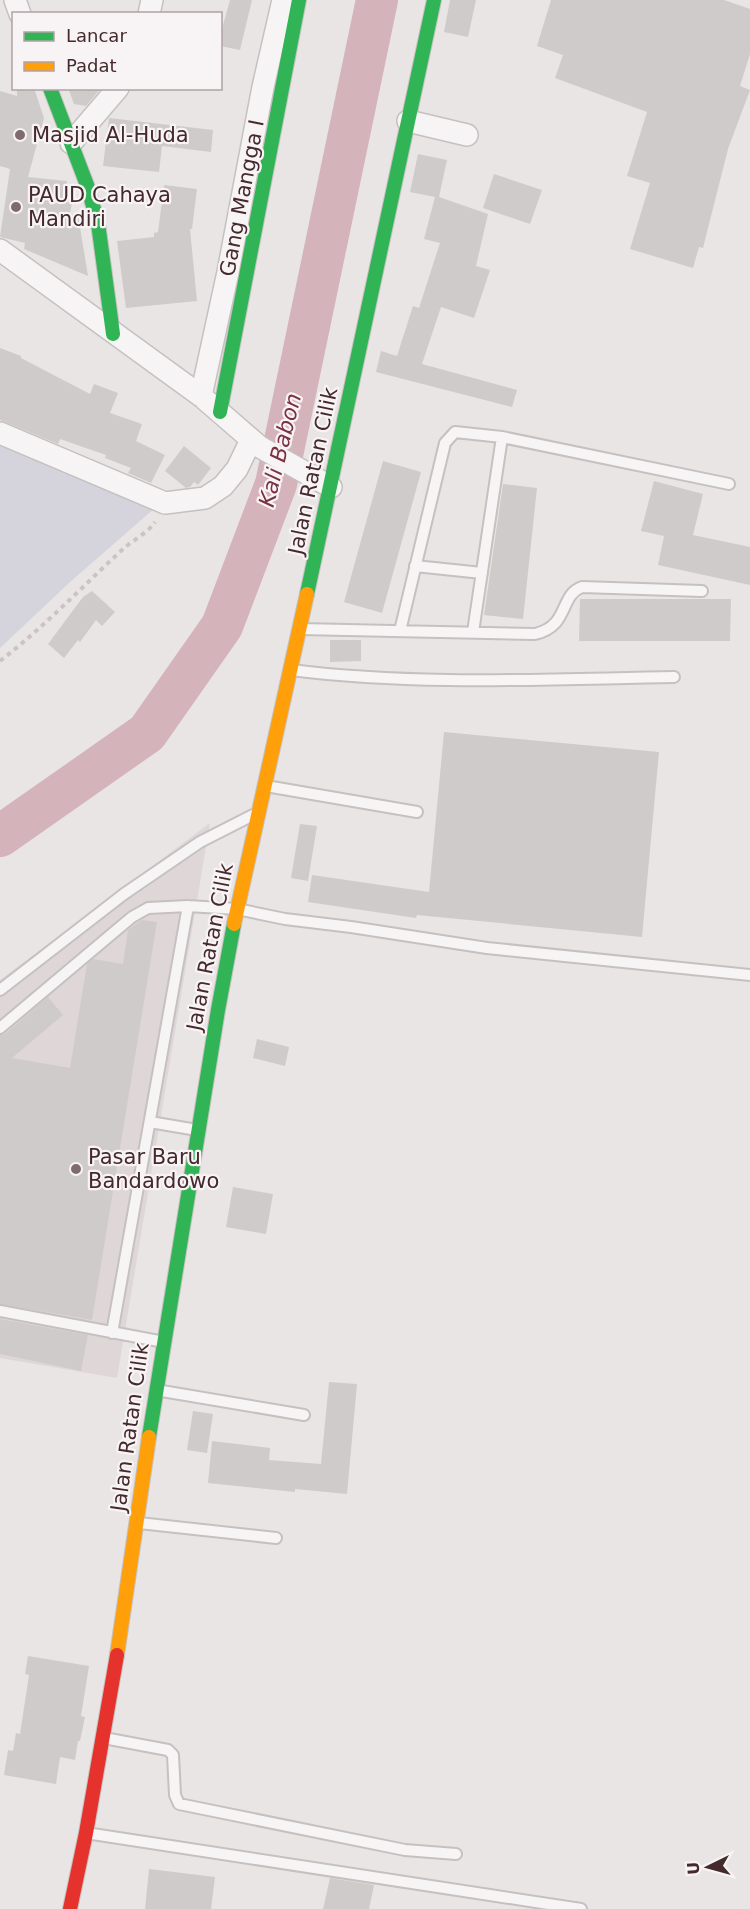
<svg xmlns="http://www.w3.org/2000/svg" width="750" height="1909" font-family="'DejaVu Sans',sans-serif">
  <rect width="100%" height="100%" fill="#e9e5e5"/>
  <!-- built -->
  <path fill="#dfd6d8" d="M210 823 117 1378 0 1358V980Z"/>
  <!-- green -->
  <path fill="#d5d3dc" d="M0 445 84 475 156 507 70 582 0 648Z"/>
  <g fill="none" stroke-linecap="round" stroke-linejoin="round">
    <!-- river -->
    <path stroke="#d5b3bb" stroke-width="42" d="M0 836 147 733 222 626 276 484 377 0"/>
  </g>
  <!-- building -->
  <path fill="#d0cbcb" d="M230 0H252L240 50 220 46V36Z
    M450 0H476L468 37 444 32Z
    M551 0H724L750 9V54L740 86 750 90 728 149 703 248 699 247 693 268 630 249 650 183 627 176 647 112 555 78 563 55 537 46Z
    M17 88H34L44 118 28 177 67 181 65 201 72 202 70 214 78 215 88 276 24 249 25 243 0 237 10 169 0 166V91L17 96Z
    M68 88H101L86 106 74 104Z
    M109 118 213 130 211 152 162 146 159 172 103 166Z
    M418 154 447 160 439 197 488 214 476 266 490 270 474 318 441 307 422 364 517 390 512 407 376 372 381 351 397 356 413 306 419 308 440 243 424 239 435 197 410 192Z
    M494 174 542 190 530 224 483 208Z
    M164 185 197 189 192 229H190L197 301 126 308 117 241 154 237V233L158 232Z
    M0 348 21 356V358L90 394 94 384 118 393 110 413 142 424 136 441 165 455 151 483 128 473 131 468 105 458 106 455 60 439 58 444 0 420Z
    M184 446 211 468 198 485 194 482 190 487 186 488 165 471Z
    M383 461 421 472 382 613 344 602Z
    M654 481 703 494 693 535 750 547V585L658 565 664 536 641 531Z
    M503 484 537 488 523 619 484 615Z
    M92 591 115 612 102 626 96 620 80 642 78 640 64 658 48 644 83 597Z
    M580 599H731L730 641H579Z
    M330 640H361V661L330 662Z
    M444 732 659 752 642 937 417 915 416 918 308 902 312 875 429 892Z
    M300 824 317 826 308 881 291 878Z
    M142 920 157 922 92 1320 0 1304V1035L5 1034 48 997 63 1015 12 1058 70 1068 87 964 93 959 123 964 128 930Z
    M257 1039 289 1047 285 1066 253 1058Z
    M233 1187 273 1194 266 1234 226 1227Z
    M0 1319 88 1335 81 1371 0 1354Z
    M329 1382 357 1384 347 1494 295 1489V1492L208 1483 212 1441 270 1448 269 1460 321 1464Z
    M193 1411 213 1414 207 1453 187 1450Z
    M28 1656 89 1666 81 1716 85 1717 80 1741H78L75 1760 60 1757 56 1784 4 1775 8 1750 13 1751 16 1733 20 1734 29 1675 25 1674Z
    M149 1869 215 1877 211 1909H145Z
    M330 1878 374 1885 369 1909H323Z"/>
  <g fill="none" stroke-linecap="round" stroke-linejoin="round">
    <defs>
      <path id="lane" d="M415 566 482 573
        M300 629 535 634C570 626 559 595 582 587L702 591
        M400 631 445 443 455 432 502 437 729 484
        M473 632 502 437
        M291 670C418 686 547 679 674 677
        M266 786 417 812
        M0 990 124 894 200 842 253 815
        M0 1028 132 917 148 908 188 906 237 909 285 919 351 927 487 948 750 975
        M150 1122 197 1130
        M0 1311 164 1342
        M112 1333 188 906
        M156 1390 304 1415
        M139 1523 276 1538
        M104 1738 168 1750 173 1755 175 1795 179 1804 405 1850 456 1854
        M86 1833 581 1909"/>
      <path id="street" d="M15 0 20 14
        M149 14 152 0
        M408 121 467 135
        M71 143 118 88
        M0 250 201 396 260 447 331 487
        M201 396 228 272 263 87 283 0
        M0 433 165 503 205 498 223 486 237 469 251 440"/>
      <path id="fast" d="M50 88 87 185 98 223 113 334
        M220 412 299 0
        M307 594 434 0
        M149 1437 218 1010 234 924"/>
      <path id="slow" d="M234 924 307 594
        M117 1655 149 1437"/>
      <path id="jam" d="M70 1909 86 1833 117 1655"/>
    </defs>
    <!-- lane casing -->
    <use href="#lane" stroke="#c5c1c1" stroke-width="14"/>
    <!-- street casing -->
    <use href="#street" stroke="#c5c1c1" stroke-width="24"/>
    <!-- fast casing -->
    <use href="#fast" stroke="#c5c1c1" stroke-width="16"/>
    <!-- slow casing -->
    <use href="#slow" stroke="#c5c1c1" stroke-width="16"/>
    <!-- jam casing -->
    <use href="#jam" stroke="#c5c1c1" stroke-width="16"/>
    <!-- path -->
    <path stroke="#cac4c5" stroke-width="4" stroke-dasharray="4.5 4.5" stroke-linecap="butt" d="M0 661C44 627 82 587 123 549 132 541 150 531 155 522"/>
    <!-- lane -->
    <use href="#lane" stroke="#f6f4f4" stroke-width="10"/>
    <!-- street -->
    <use href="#street" stroke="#f6f4f4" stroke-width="21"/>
    <!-- fast -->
    <use href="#fast" stroke="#30b455" stroke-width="14"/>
    <!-- slow -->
    <use href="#slow" stroke="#ff9f0a" stroke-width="14"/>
    <!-- jam -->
    <use href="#jam" stroke="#e5322d" stroke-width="14"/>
  </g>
  <!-- markers -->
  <g fill="#7e6b6d" stroke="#f8f3f4" stroke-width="2">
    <circle cx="20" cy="135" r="6"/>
    <circle cx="16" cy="207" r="6"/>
    <circle cx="76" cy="1169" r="6"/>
  </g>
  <g text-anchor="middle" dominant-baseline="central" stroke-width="4.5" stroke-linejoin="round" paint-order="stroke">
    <!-- poi labels -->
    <g font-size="21" fill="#442a2d" stroke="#f8f3f4" text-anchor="start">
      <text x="32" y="135">Masjid Al-Huda</text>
      <text x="28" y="195">PAUD Cahaya<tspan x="28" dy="24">Mandiri</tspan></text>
      <text x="88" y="1157">Pasar Baru<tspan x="88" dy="24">Bandardowo</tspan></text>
    </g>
    <!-- street labels -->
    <g font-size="21" fill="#442a2d" stroke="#f8f3f4">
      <text transform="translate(242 198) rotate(-79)">Gang Mangga I</text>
      <text transform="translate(313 471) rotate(-78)">Jalan Ratan Cilik</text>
      <text transform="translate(210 947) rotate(-79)">Jalan Ratan Cilik</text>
      <text transform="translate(130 1427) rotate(-82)">Jalan Ratan Cilik</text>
    </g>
    <!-- water labels -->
    <g font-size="22" font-style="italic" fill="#7a3241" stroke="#f8f3f4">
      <text transform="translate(280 450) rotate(-76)">Kali Babon</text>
    </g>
  </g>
  <!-- legend -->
  <rect x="12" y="12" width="210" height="78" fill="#f8f3f4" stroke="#b0a3a4" stroke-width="1.5"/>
  <rect x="24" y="32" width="30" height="9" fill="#30b455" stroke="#b0a3a4" stroke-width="1.5"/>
  <text x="66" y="42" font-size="18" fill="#442a2d">Lancar</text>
  <rect x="24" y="62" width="30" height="9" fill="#ff9f0a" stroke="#b0a3a4" stroke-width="1.5"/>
  <text x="66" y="72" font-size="18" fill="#442a2d">Padat</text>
  <!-- north arrow -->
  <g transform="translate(708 1867) rotate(265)" stroke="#f8f3f4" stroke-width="4.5" paint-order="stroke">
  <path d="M0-4.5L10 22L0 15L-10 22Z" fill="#442a2d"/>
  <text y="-9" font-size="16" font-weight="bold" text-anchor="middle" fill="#442a2d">U</text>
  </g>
</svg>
